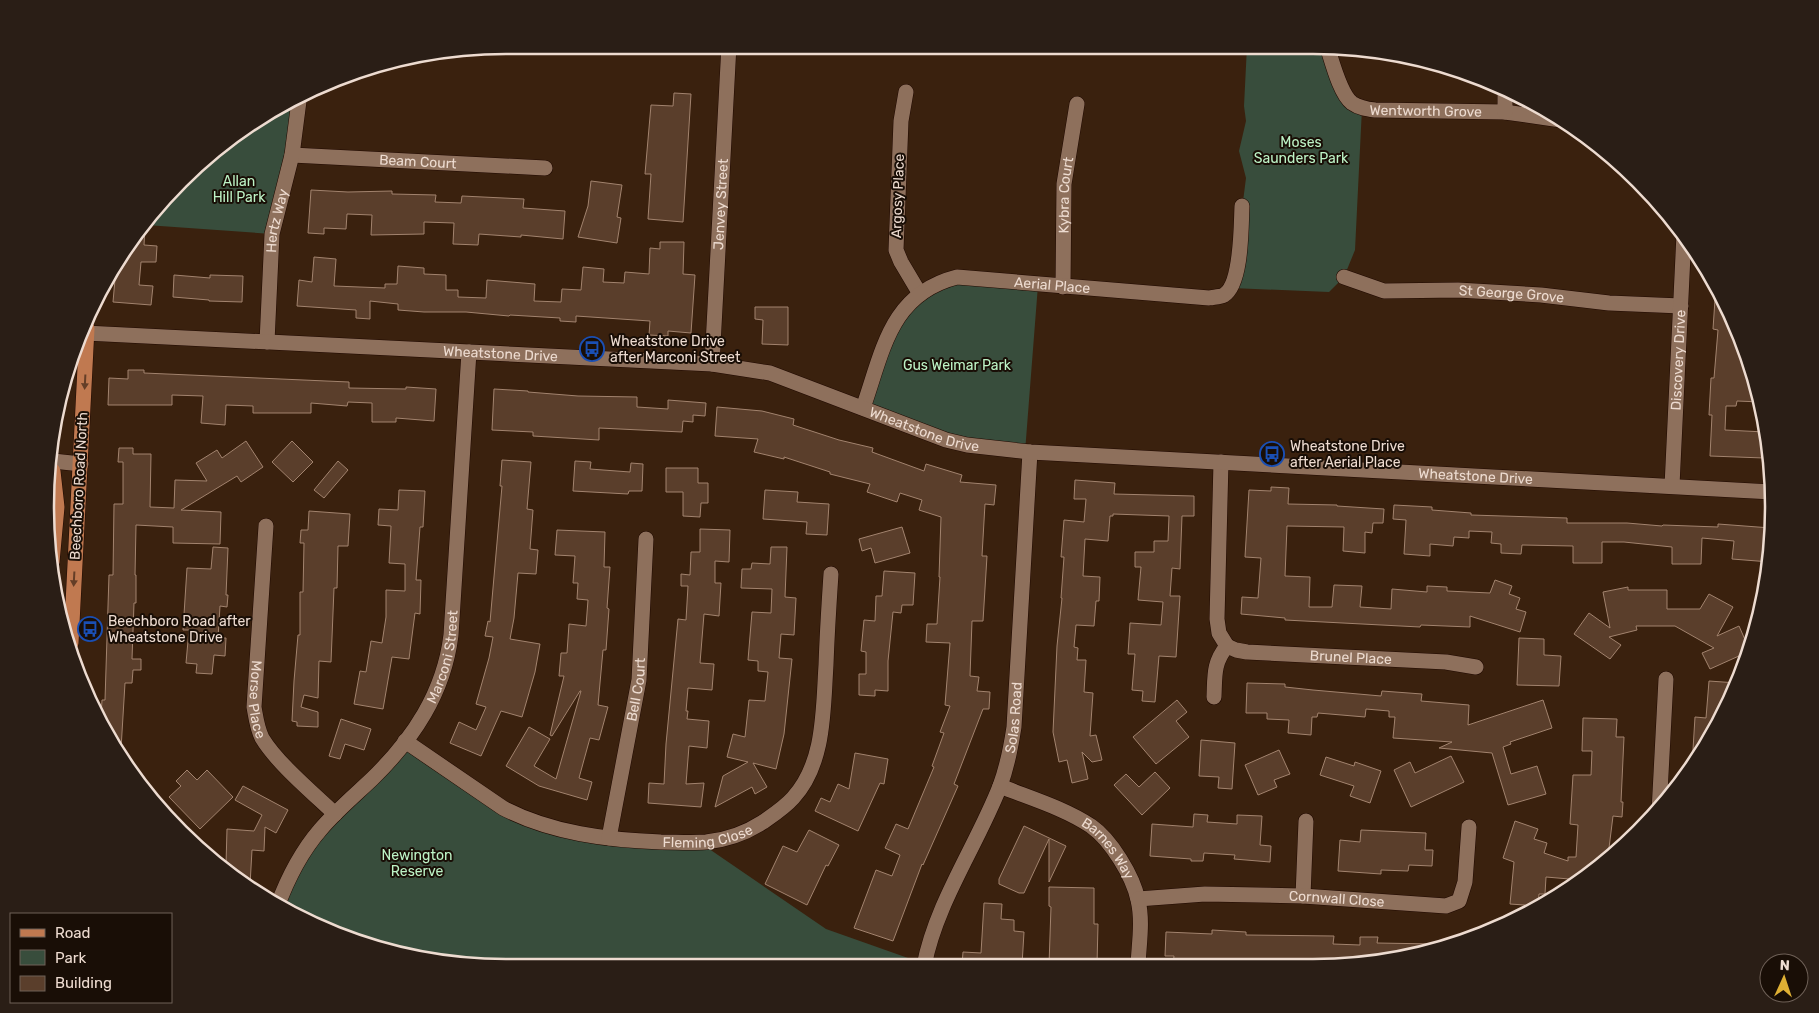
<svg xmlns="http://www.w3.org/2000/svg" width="1819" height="1013" font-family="Rubik,sans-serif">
  <rect width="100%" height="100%" fill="#3a210e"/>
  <!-- green -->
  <path fill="#384d3c" d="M1247 46H1327L1344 95 1362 108 1355 250 1344 277 1329 292 1232 288 1246 178 1239 151 1246 121 1244 106Z
    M299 101 272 234 146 225 225 141Z
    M944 280 1038 285 1025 452 967 445 863 408 891 328Z
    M405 741 542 825 699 842 826 929 925 964 924 966 477 967 387 952 277 907 295 867Z"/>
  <!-- building -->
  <path fill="#5a3e2b" stroke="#a2836e" d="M674 93 691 94 683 222 648 219 651 174H645L651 105 673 106Z
    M591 181 622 185 617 217 621 218 617 243 578 237 588 206Z
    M311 190 348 192 392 191V194L436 195 435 202 461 203 462 196 524 199 523 208 565 211 563 239 521 235V237L479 234 478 245 453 244 454 223 424 222V234L371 235 372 215 347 214 346 229 324 228V234L308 233Z
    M145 227 144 245 157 246 156 262H141L139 285 153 286 151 305 113 302 116 268 122 269 123 250Z
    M660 242H684L683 274 695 275 691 333 668 331V336L649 335 650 321 576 316V322L560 321V318L510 315 509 316 466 312H424L398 310V304L370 301V319L356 318V310L297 306 299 280 312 282 314 257 336 259 334 286 385 288V284H397L398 266 424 268V274L446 275V290H458V297L486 298 487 280 535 284 534 301 561 302 562 289 581 290 583 267 604 269 603 282 624 283 625 272 649 274 650 248 660 249Z
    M174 275 210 278V275L243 276 242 302 209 301V300L173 297Z
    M1716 285 1726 302 1750 365 1749 380 1756 381 1761 402 1737 401 1736 406H1726L1725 430 1765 432 1764 458 1710 456 1712 415H1709L1711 378H1714L1718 330 1713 329Z
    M755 307H788V345L762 344 763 320 755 319Z
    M128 370H144V373L349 382V388L406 389V387L436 389 434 421 396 418V422H372V403L348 402 347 406 311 403V413H253V406L226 405 225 425 201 423 203 396 172 395V405H108L109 378 128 379Z
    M494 389 528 391V392L578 396 637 397V407L668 409V400L706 403 705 416 693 415V422L683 421 682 432 599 428V440L533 436V432L492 430Z
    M717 407 762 411 794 419 793 425 839 440 873 448 872 452 924 471 926 464 962 475 960 482 996 485 994 505 985 504 982 556H987L983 621H972L970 676 979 677 977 691 990 692 989 709H983L954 784 958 786 923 865 922 864 893 941 854 928 876 870 892 876 900 855 885 848 896 824 908 829 934 767 932 766 944 733 940 732 950 706 945 705 950 643 926 642 927 624H937L940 577H939L941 517 919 510 922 500 900 493 897 502 867 492 870 484 830 474V472L784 457V459L754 452 758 439 715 436Z
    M246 441 263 467 241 482 237 476 181 510 221 512 220 544 173 543V527L136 525 135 575H136V603H134L132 659H141V670H133L132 683H125L121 749 101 717 102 700H105L109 575H113L114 504H123V462H118L119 448H133V454H151L150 507 174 508 175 480 207 481 196 463 217 450 222 458Z
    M292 441 313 462 293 482 272 462Z
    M502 460 531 462 527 509 533 510 530 549 538 550 536 574 518 573 514 618 510 639 540 644 535 672 522 717 501 711 481 756 450 743 459 722 476 730 486 707 476 704 489 658 493 637 485 636 488 621 490 622 502 486H500Z
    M338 461 348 470 324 498 314 490Z
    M575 461 591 462 590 469 630 472 631 463 643 464 642 491H629L628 494 573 491Z
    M666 468H698V483H708V503H701L700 517 683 516V492H666Z
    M1075 480 1115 483 1114 494 1194 496V516H1182L1180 569 1172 568 1170 596H1180L1176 657 1159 656 1155 702 1142 701 1143 691 1132 690 1135 654H1128L1130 623 1161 625 1163 602 1138 600 1141 567H1135V552H1154V541H1168L1169 516 1113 514V516H1110L1108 541 1085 539 1083 576 1100 577 1099 601H1096L1094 626 1076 625 1074 647 1078 648 1077 660H1086L1084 692 1093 693 1090 736 1096 735 1102 760 1092 762 1082 752 1088 779 1072 783 1067 760 1059 762 1053 732 1057 646 1062 598H1061L1064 557H1061L1064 520 1084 522 1086 499H1074Z
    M1271 487 1289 488 1288 504 1337 505V506L1384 509 1383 523H1373L1372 533 1365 532V553L1343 551 1344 527 1287 526 1285 576 1310 577 1309 607H1332L1334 585 1362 586 1360 607 1391 609 1392 589 1427 592V586L1447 587V591L1490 593 1495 580 1512 586 1509 594 1520 598 1516 609 1526 612 1520 632 1470 616V627L1421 625 1420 627 1285 620V618L1241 614 1242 597 1258 598 1261 558 1245 557 1249 490 1271 491Z
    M399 490 425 491 423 527H420L416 580H421L420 614 415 613 409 659 392 657 383 709 354 704 360 671 366 672 371 641 382 643 386 617V590L405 591V564L389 563 391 526 378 525 379 509 398 510Z
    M765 490 798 492 797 502 829 504 827 535 806 534 807 522 763 519Z
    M1394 505 1432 507V510L1471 513V515L1567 518V523H1627L1662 526 1663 525 1718 527V524L1771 528 1770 562 1732 559 1734 541 1702 538 1701 564H1672V547L1624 542H1602V563H1573V546L1522 545 1521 554 1501 553V544L1491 543 1492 532 1469 531V538L1454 537 1453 546 1430 544V556L1404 554 1406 520 1393 519Z
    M309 511 350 514 348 546H338L337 588H334L331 662 319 661 318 698 304 695 301 707 318 712V727L297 726V722L292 721 294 681 298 635H300V592H303L304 543H300L301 530H308Z
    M902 527 910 553 875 563 871 548 862 551 859 539Z
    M700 529 730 530 729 562 715 561V583H721L719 616 704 614 700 663 714 664 712 690 688 688 686 711H688L687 719 709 721 707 748 689 746 686 784 704 783 701 807 648 803 649 783 664 784 666 744 678 619 686 620 688 586H681V574L690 575 691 552H700Z
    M557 530 605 532 604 567H610L607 608 609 609 606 650H603L598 705 608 707 599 740 590 738 579 778 592 782 587 800 539 786 506 766 529 727 550 739 534 766 556 779 581 691H580L552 736 550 735 564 676H559L561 653H567L569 624 586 626 588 600 577 599 578 583H573L575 556 555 555Z
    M213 547 228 548 226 595H228L227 607 220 606 218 638H226L225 656 214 655 212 674 196 673 197 664 186 663 189 630H183L187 568 211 569Z
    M771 547H787L785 597 796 598 794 635 781 634 779 658 792 659 784 734 776 769 753 763 767 787 755 794 752 787 715 807 723 776 748 762 727 757 733 734 745 737 749 700 765 701 768 672 758 671V661L748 660 752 612 771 613 772 589 741 588 742 569H751L752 563 770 564Z
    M884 571 915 573 913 605H902L901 613 893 612 888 661V691L875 690V696L859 695V674H866V652L861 651 864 620 875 621 876 596H882Z
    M1628 587V590H1667V609H1700L1709 594 1733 607 1717 636 1739 626 1750 651 1710 669 1702 653 1714 648 1675 626H1636L1637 630 1609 637 1621 645 1610 659 1574 634 1589 613 1610 628 1603 592Z
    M1519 638 1544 639V655L1561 656 1559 686 1517 685Z
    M1709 681 1737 683 1712 737 1692 766 1695 717 1706 718Z
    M1247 683 1285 684V687L1313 690 1381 696 1382 691 1422 694 1421 701 1469 705 1468 725 1543 700 1552 728 1510 742 1511 744 1503 747 1511 774 1537 766 1546 794 1508 805 1492 753 1439 748 1452 742 1393 738 1395 717H1389V711L1366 709 1365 717 1318 713 1317 717H1312L1311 735 1288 733 1289 720 1267 719V713H1246Z
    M1177 700 1187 712 1176 721 1189 737 1156 764 1133 737Z
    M1583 718 1617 719 1616 737H1624L1621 802H1623L1622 817 1613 816 1608 856 1581 880 1546 877 1545 894H1539L1538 906 1510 904 1514 862 1503 858 1515 821 1538 829 1534 839 1547 843 1544 853 1568 861V857H1576L1578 825 1570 824 1573 775H1591L1592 751H1582Z
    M341 719 371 729 364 750 345 744 340 759 329 756Z
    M1201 740 1235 743 1232 789 1218 788 1219 777 1199 776Z
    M1279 750 1290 774 1274 780 1277 787 1258 795 1245 765Z
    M855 753 888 759 884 784 880 783 858 831 815 811 821 798 830 802 838 784 849 789Z
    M1451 756 1464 782 1411 807 1394 770 1410 762 1415 773Z
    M1326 757 1354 766 1355 762 1381 771 1370 803 1350 796 1354 786 1320 775Z
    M187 770 197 780 207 770 233 797 200 829 169 797 181 786 176 781Z
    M1155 772 1170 788 1142 815 1114 785 1126 774 1139 787Z
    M243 786 288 810 276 833 265 827 264 851 252 850 250 885 226 865 227 829 254 831 262 815 235 800Z
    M1194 814 1208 815 1207 822 1237 824V815L1262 816 1260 845 1271 846 1270 862 1234 859 1235 855 1204 853 1203 861H1191V859L1150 856 1152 824 1193 827Z
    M1024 826 1066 846 1049 882V839L1024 893H1019L999 884V879Z
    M809 830 839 845 828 866 826 865 807 905 765 884 783 846 797 852Z
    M1361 830 1426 833 1425 850H1433L1432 866 1409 865 1408 871 1381 870V874L1338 871 1340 840 1360 842Z
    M1049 887 1094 888V924H1098L1097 965H1049L1051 907 1049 906Z
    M984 903 1002 904 1001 919 1014 920V931L1024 932 1022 965H962L963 952 981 953Z
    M1212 930 1246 932V935L1334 936 1333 944 1360 945V937H1378L1377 943 1435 944V947L1372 964 1173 965 1174 956H1165L1166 932 1212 934Z"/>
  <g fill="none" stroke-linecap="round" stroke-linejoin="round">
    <defs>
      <g id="street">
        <path id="s1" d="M1327 46C1332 61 1340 94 1352 103 1359 108 1367 109 1375 110L1505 112 1561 120"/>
        <path d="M906 92 901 121 896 250 901 262 920 294"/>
        <path d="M1505 112V91"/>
        <path id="s2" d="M292 155 545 168"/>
        <path id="s3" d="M1344 277 1384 291 1458 290 1541 295 1609 303 1681 306"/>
        <path id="s4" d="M1063 287 1064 184 1077 104"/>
        <path id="s5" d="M267 342 272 234 292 155 299 101"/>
        <path id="s6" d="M712 364 729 45"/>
        <path id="s7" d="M863 408C883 351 890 294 957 277L1209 298C1214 297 1220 297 1224 295 1242 284 1241 226 1242 206"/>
        <path d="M53 461 81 464"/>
        <path id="s8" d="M1672 486 1684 234"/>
        <path id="s9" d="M266 526 254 707C256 718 257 728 262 738 277 763 313 793 335 814"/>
        <path id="s10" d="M1227 646 1236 650 1247 652 1446 662 1476 667"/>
        <path d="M1214 697C1215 676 1213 663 1227 646L1219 633 1217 619 1221 462"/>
        <path id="s11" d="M405 741 503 808C551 833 607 840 661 842 676 842 691 843 706 842 726 840 746 833 763 822 773 815 784 808 793 798 825 763 823 710 826 665 827 635 829 604 831 574"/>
        <path id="s12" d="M1000 786C1030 798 1064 808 1091 826 1111 840 1133 876 1138 900 1143 921 1139 944 1138 965"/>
        <path d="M1659 812 1666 679"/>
        <path id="s13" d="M609 838 639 680 646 539"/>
        <path d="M1303 896 1306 821"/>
        <path id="s14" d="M1138 899 1205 894 1303 896 1446 906 1459 901 1465 882 1469 827"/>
        <path id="s15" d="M277 907C287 880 301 852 320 830 335 812 354 796 372 779 413 739 444 693 451 635L469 352"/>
        <path id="s16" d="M924 966C936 903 977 845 1000 786 1007 767 1011 747 1014 727L1030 452"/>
      </g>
      <g id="secondary">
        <path id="s17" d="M85 333 712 364 770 373 946 440 967 445 1030 452 1772 492"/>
      </g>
      <path id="primary" d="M52 562 57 507 53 471
        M71 643 87 328"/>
    </defs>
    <!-- street casing -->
    <use href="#street" stroke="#200900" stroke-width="16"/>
    <!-- secondary casing -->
    <use href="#secondary" stroke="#200900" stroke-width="16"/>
    <!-- primary casing -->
    <use href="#primary" stroke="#200900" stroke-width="16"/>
    <!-- street -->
    <use href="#street" stroke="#8e705c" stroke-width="15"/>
    <!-- secondary -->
    <use href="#secondary" stroke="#8e705c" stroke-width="15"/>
    <!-- primary -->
    <use href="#primary" stroke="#c07950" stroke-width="15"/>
  </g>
  <!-- one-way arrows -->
  <defs><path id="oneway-solid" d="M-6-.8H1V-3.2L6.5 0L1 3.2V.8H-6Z" transform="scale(1.25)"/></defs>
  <g fill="#643e27">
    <use href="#oneway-solid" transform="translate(85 382) rotate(93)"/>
    <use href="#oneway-solid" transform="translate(74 579) rotate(93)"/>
  </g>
  <!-- icons -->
  <defs>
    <symbol id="bus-ring" viewBox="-11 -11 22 22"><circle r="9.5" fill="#190e06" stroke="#1a4fb4" stroke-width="1.5"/><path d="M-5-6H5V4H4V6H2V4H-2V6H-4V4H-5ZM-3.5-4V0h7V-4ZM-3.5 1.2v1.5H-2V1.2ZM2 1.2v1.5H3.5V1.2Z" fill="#1a4fb4"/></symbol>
  </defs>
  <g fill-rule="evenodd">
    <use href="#bus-ring" x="578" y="335" width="28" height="28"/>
    <use href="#bus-ring" x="1258" y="440" width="28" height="28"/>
    <use href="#bus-ring" x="76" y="615" width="28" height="28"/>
  </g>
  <g text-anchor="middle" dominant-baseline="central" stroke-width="4" stroke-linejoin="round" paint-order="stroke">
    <!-- street labels -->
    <g font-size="14" fill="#eddbd0" stroke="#190e06">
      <text stroke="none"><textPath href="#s1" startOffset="138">Wentworth Grove</textPath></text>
      <text stroke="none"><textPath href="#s2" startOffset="126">Beam Court</textPath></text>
      <text stroke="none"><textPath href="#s4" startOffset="92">Kybra Court</textPath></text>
      <text transform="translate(898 196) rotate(-88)">Argosy Place</text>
      <text stroke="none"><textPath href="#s6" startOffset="160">Jenvey Street</textPath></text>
      <text stroke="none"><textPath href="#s5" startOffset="122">Hertz Way</textPath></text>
      <text stroke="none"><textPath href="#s7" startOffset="266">Aerial Place</textPath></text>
      <text stroke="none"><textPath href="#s3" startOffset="170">St George Grove</textPath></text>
      <text stroke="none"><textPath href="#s17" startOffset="416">Wheatstone Drive</textPath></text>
      <text stroke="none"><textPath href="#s8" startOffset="126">Discovery Drive</textPath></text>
      <text stroke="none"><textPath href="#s17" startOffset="851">Wheatstone Drive</textPath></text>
      <text stroke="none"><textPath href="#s17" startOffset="1406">Wheatstone Drive</textPath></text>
      <text transform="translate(79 486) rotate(-87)">Beechboro Road North</text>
      <text stroke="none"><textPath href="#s15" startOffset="306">Marconi Street</textPath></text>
      <text stroke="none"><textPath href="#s10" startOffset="125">Brunel Place</textPath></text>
      <text stroke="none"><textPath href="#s13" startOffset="151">Bell Court</textPath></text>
      <text stroke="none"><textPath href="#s9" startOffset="174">Morse Place</textPath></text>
      <text stroke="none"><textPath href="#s16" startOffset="266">Solas Road</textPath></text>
      <text stroke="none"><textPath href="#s11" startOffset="329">Fleming Close</textPath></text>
      <text stroke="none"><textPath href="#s12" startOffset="128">Barnes Way</textPath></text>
      <text stroke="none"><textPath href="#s14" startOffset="199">Cornwall Close</textPath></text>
    </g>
    <!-- park labels -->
    <g font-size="14" fill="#bdf3c6" stroke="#190e06">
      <text x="1301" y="142">Moses<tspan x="1301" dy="16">Saunders Park</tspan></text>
      <text x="239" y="181">Allan<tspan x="239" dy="16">Hill Park</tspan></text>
      <text x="957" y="365">Gus Weimar Park</text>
      <text x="417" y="855">Newington<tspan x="417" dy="16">Reserve</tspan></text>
    </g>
    <!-- poi labels -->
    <g font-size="14" fill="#eddbd0" stroke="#190e06" text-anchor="start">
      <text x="610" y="341">Wheatstone Drive<tspan x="610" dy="16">after Marconi Street</tspan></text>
      <text x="1290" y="446">Wheatstone Drive<tspan x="1290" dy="16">after Aerial Place</tspan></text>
      <text x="108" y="621">Beechboro Road after<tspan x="108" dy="16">Wheatstone Drive</tspan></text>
    </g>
  </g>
  <!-- crop -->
  <path d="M0 0H1819V1013H0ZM506 54H1313A452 452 0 0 1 1765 506V507A452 452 0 0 1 1313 959H506A452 452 0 0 1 54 507V506A452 452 0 0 1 506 54Z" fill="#2a1e16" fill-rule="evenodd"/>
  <path fill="none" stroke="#eddbd0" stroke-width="2.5" d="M506 54H1313A452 452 0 0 1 1765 506V507A452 452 0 0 1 1313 959H506A452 452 0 0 1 54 507V506A452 452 0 0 1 506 54Z"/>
  <!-- legend -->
  <rect x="10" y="913" width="162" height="90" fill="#190e06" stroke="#6e6057"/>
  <rect x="20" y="929" width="25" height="8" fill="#c07950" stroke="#6e6057"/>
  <text x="55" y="938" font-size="15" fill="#eddbd0">Road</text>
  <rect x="20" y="950" width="25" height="15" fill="#384d3c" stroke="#6e6057"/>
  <text x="55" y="963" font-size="15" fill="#eddbd0">Park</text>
  <rect x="20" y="976" width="25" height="15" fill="#5a3e2b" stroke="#6e6057"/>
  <text x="55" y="988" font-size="15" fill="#eddbd0">Building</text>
  <!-- north arrow -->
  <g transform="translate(1784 978) rotate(3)"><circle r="24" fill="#190e06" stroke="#6e6057"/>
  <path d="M0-4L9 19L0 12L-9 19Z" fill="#dfb034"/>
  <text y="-8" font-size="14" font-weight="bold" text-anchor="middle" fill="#eddbd0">N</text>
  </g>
</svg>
